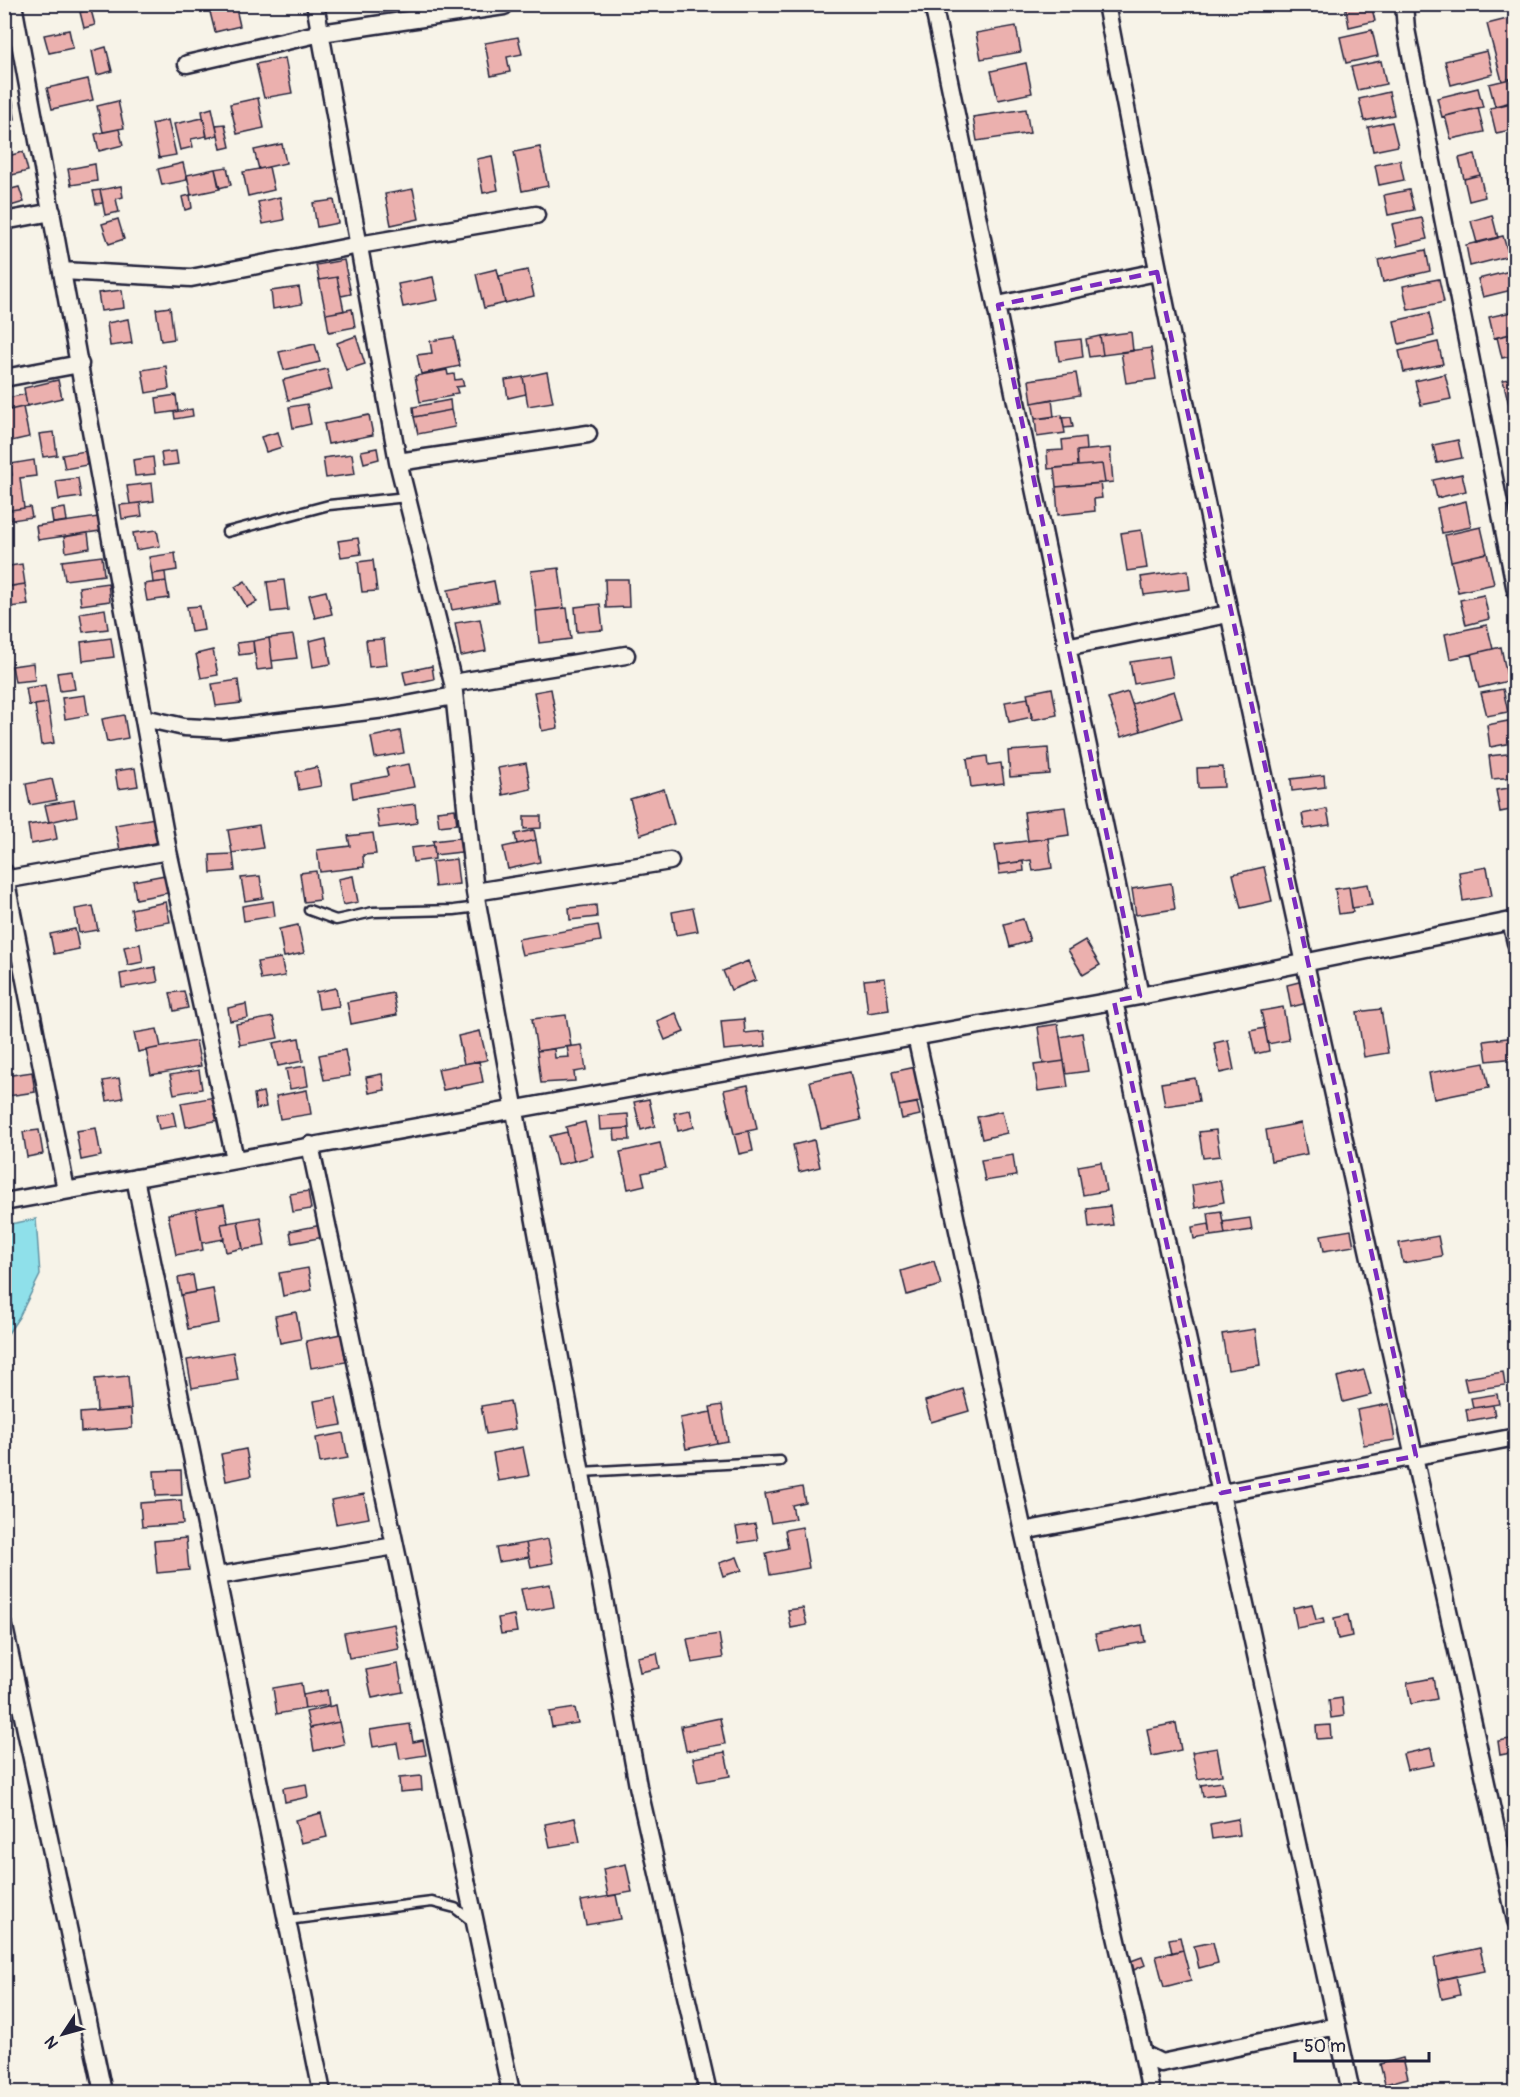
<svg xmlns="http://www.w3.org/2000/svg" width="1520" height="2097" font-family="Pangolin,sans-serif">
  <rect width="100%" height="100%" fill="#f7f3e8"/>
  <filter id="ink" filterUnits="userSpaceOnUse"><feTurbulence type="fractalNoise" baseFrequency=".0167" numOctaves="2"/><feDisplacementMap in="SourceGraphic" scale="12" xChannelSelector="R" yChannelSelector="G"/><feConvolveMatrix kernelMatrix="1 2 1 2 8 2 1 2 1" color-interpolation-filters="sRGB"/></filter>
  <g filter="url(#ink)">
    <!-- water -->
    <path fill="#8fe0ea" stroke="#6394a4" stroke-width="1.5" d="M36 1219 40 1275 19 1317 5 1338V1225Z"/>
    <!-- building -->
    <path fill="#ebb0ae" stroke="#22223b" stroke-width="1.5" d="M175 4H187L188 10 177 12Z
      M208 4H235L240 26 215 32Z
      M1345 4H1371L1375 21 1349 27Z
      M91 10 95 25 84 28 80 12Z
      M1515 17 1516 77 1502 81 1487 24Z
      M1016 26 1021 52 981 59 976 33Z
      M69 30 73 48 49 53 44 35Z
      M1372 30 1378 56 1346 63 1340 37Z
      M518 37 522 54 507 57 510 72 491 76 485 43Z
      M106 47 112 71 97 75 92 51Z
      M1487 51 1493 74 1451 85 1445 61Z
      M285 58 292 93 264 98 256 64Z
      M1381 61 1386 84 1357 90 1351 67Z
      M1026 63 1032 93 998 100 991 71Z
      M88 79 93 100 52 109 47 88Z
      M1510 79 1515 101 1495 106 1489 84Z
      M1478 88 1483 107 1442 117 1437 98Z
      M1389 92 1394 115 1364 121 1359 99Z
      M258 98 264 128 237 134 230 104Z
      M118 101 124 128 103 132 97 106Z
      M13 102 15 119 4 120V103Z
      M1516 102V129L1496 133 1490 108Z
      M212 108 218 135 207 138 202 111Z
      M1478 108 1484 132 1451 139 1445 116Z
      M1026 109 1030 133 977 141 973 117Z
      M203 118 207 136 191 139 193 147 180 150 174 124Z
      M168 120 176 155 159 158 152 124Z
      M1392 122 1398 146 1373 151 1368 127Z
      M225 124 230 147 221 149 216 125Z
      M119 129 123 145 99 151 95 134Z
      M282 144 286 163 259 169 254 150Z
      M540 147 548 186 522 191 514 152Z
      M23 152 28 171 4 177V157Z
      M1475 154 1480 175 1464 179 1459 158Z
      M492 156 498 190 483 193 477 159Z
      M1400 160 1404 180 1379 185 1375 165Z
      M183 163 187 180 162 185 158 169Z
      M95 164 97 181 71 185 68 169Z
      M227 167 231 185 219 188 215 169Z
      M269 167 274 190 248 196 243 172Z
      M215 169 220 189 191 195 187 175Z
      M1480 175 1485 197 1469 201 1464 179Z
      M1516 177V202H1513L1507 179Z
      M121 186 123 197 116 199 119 212 105 215 100 190Z
      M19 187 24 202 4 208V191Z
      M413 189 419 219 391 225 385 194Z
      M100 190 103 203 96 204 93 191Z
      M1409 190 1414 210 1388 215 1384 195Z
      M190 195 192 208 185 210 182 197Z
      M280 197 284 220 263 224 258 202Z
      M334 200 338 223 317 227 313 203Z
      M1492 215 1498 238 1477 243 1471 221Z
      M1422 218 1427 239 1397 246 1392 224Z
      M118 219 124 239 109 244 102 224Z
      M1503 236 1509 256 1470 266 1466 245Z
      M1426 250 1430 271 1383 282 1378 260Z
      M344 260 351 294 341 296 337 277 319 280 316 265Z
      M497 269 505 303 484 308 476 274Z
      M528 270 534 296 505 303 499 276Z
      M1514 270 1516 289 1483 297 1478 279Z
      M337 277 344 311 326 314 319 280Z
      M433 277 438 300 403 307 398 284Z
      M1439 279 1444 302 1408 310 1403 286Z
      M299 287 302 304 273 309 271 291Z
      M122 290 124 308 101 311 98 293Z
      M170 307 174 339 161 341 156 309Z
      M352 309 355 327 329 332 326 314Z
      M1516 311V333L1494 338 1489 317Z
      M1429 313 1434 336 1399 344 1394 321Z
      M128 319 132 343 110 346 107 323Z
      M1131 332 1133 351 1103 355 1100 336Z
      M1515 333 1516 355 1502 358 1497 337Z
      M356 336 365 364 346 370 337 343Z
      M1100 336 1103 355 1089 357 1086 339Z
      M454 337 460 366 421 374 417 355 432 353 430 341Z
      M1081 339 1083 357 1059 361 1056 342Z
      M1438 342 1443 364 1404 372 1399 351Z
      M315 344 320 362 284 370 279 352Z
      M1151 348 1156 379 1126 383 1121 352Z
      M166 366 169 389 146 393 142 370Z
      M327 369 332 389 288 400 283 380Z
      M447 370 448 375 454 374 455 380 462 379 464 386 456 387 458 393 451 394 452 396 420 402 415 376Z
      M547 372 553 402 528 406 523 377Z
      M1076 373 1080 395 1032 403 1029 380Z
      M1445 374 1451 399 1421 405 1415 381Z
      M523 377 526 394 508 398 505 380Z
      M1516 378V399L1508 401 1503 380Z
      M58 380 62 398 27 406 24 388Z
      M25 394 27 406 5 411 4 399Z
      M176 395 178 411 158 414 156 398Z
      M1052 399 1054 417 1035 419 1032 403Z
      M1516 399V418L1513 419 1508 401Z
      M450 400 451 410 414 417 413 407Z
      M307 404 311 424 293 428 289 407Z
      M23 407 29 437 11 441 5 411Z
      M192 409 193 416 175 419 174 412Z
      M451 410 455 427 418 434 414 417Z
      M369 415 373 435 328 444 324 424Z
      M1062 415 1065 433 1037 437 1035 419Z
      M1071 417 1073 427 1064 428 1062 418Z
      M54 432 57 455 43 457 39 434Z
      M278 432 282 447 266 452 261 437Z
      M1085 437 1086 450 1077 451 1078 466 1048 469 1047 451 1063 450 1062 440Z
      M1458 440 1462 458 1437 463 1433 445Z
      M377 448 379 459 364 463 361 451Z
      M1110 448 1113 482 1105 483 1102 464 1078 466 1077 451Z
      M85 451 87 465 65 469 62 455Z
      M176 451 178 464 163 466 161 453Z
      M352 454 355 474 326 478 323 458Z
      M153 457 155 474 135 476 133 460Z
      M34 460 36 476 20 478 24 508 4 511V476L12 475 10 464Z
      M1102 464 1105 483 1056 487 1054 468Z
      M1462 474 1466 491 1437 498 1433 480Z
      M78 478 81 497 59 500 56 481Z
      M152 483 154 501 130 504 127 486Z
      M1100 483 1102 498 1094 499 1095 511 1058 515 1056 487Z
      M1466 501 1471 527 1442 533 1437 508Z
      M140 503 142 516 122 519 120 505Z
      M30 507 32 517 6 521 4 511Z
      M65 508 67 521 53 523 51 510Z
      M4 515 8 539H4Z
      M98 517 100 531 38 540 36 526Z
      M1481 527 1487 553 1451 561 1445 535Z
      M157 530 160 546 136 550 133 533Z
      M1141 530 1147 568 1127 571 1121 533Z
      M88 533 90 548 66 552 64 537Z
      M358 538 361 554 341 557 338 541Z
      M175 553 177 570 152 574 149 557Z
      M1487 553 1494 584 1458 592 1451 561Z
      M102 556 104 575 65 580 62 561Z
      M373 560 377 591 362 592 358 562Z
      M22 564 25 584 4 587V567Z
      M559 568 564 608 536 611 531 571Z
      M1188 570 1190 589 1144 595 1141 577Z
      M165 572 166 581 153 583 152 574Z
      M605 579H628L629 607 606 608Z
      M284 580 288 610 271 612 267 582Z
      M166 581 169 598 147 601 144 584Z
      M245 581 257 602 247 607 235 587Z
      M494 581 498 602 452 610 448 590Z
      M108 583 110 601 81 605 79 587Z
      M25 584 28 605 9 607 7 587Z
      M326 591 332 614 315 618 309 595Z
      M1484 595 1489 619 1466 625 1460 600Z
      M600 604 603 630 577 632 575 607Z
      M200 606 204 630 191 632 187 607Z
      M567 608 571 639 539 643 536 611Z
      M105 609 108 629 83 632 80 613Z
      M480 619 486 651 461 656 455 623Z
      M1487 625 1493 649 1450 659 1445 634Z
      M4 627H10L12 646 4 647Z
      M293 635 297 658 272 661 269 638Z
      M326 637 331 664 313 667 309 641Z
      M111 638 114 657 83 661 81 642Z
      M269 638 273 668 257 670 253 641Z
      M384 639 387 665 369 667 366 640Z
      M253 641 254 653 239 655 237 643Z
      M1501 647 1508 681 1479 688 1471 654Z
      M213 650 218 675 201 678 196 654Z
      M1169 656 1173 677 1134 684 1130 662Z
      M33 663 35 680 15 682 12 666Z
      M432 666 434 679 406 685 403 672Z
      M72 671 75 689 60 691 57 673Z
      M238 680 241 703 216 706 212 684Z
      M45 685 48 703 29 706 26 688Z
      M1052 688 1057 715 1032 720 1027 693Z
      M551 689 558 728 542 731 534 692Z
      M1503 689 1508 712 1487 716 1481 693Z
      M1174 691 1182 718 1141 731 1132 704Z
      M1128 692 1141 731 1121 737 1108 698Z
      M85 695 88 715 65 719 62 698Z
      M1028 698 1032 717 1009 722 1005 702Z
      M48 703 54 743 41 745 35 705Z
      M124 715 128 738 107 742 102 719Z
      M1508 721 1512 743 1490 747 1487 725Z
      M400 731 404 753 375 758 371 737Z
      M1048 748 1050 774 1010 777 1008 751Z
      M1516 753V777L1492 779 1489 756Z
      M987 756 988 765 1001 763 1004 783 971 787 967 759Z
      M526 763 531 789 503 795 498 768Z
      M409 764 414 787 353 798 351 783 388 776 386 768Z
      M317 767 321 786 299 790 296 772Z
      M1223 767 1224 787 1198 788 1197 768Z
      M135 768 138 786 118 789 115 771Z
      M1324 775 1325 787 1292 791 1291 779Z
      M52 779 57 800 30 805 26 784Z
      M1516 787V809L1500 812 1496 790Z
      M664 789 674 824 640 835 630 799Z
      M74 800 77 816 49 822 45 805Z
      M415 804 417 823 379 828 376 809Z
      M1065 807 1069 835 1028 841 1024 812Z
      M455 809 457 824 439 826 437 811Z
      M1327 809 1330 825 1305 829 1302 814Z
      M524 816H541V828L524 829Z
      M160 817 165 841 120 850 115 825Z
      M54 821 57 839 31 844 28 825Z
      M259 825 263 848 232 853 228 830Z
      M534 830 536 840 517 844 515 834Z
      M373 833 376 854 363 855 364 867 320 872 317 850 350 846 348 836Z
      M459 838 461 852 435 855 433 841Z
      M1048 838 1052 868 1033 871 1031 860 998 865 995 845Z
      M536 840 540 862 508 869 503 847Z
      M434 845 435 859 413 862 411 848Z
      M233 854 235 871 211 873 210 855Z
      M456 859 459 884 435 887 432 862Z
      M1023 861 1024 871 999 874 998 865Z
      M1264 867 1272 901 1241 908 1233 874Z
      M1487 867 1492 896 1463 901 1459 872Z
      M316 871 320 900 304 902 300 873Z
      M165 875 168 893 136 899 133 881Z
      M260 876 263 898 245 901 241 878Z
      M353 876 358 902 343 905 338 879Z
      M1171 883 1175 909 1136 915 1132 889Z
      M1368 884 1372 905 1352 908 1349 887Z
      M1349 887 1353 912 1339 914 1335 889Z
      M273 901 275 916 244 921 242 906Z
      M166 902 170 922 135 928 131 909Z
      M596 905 597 917 570 920 569 908Z
      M93 906 98 930 79 933 75 909Z
      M693 908 698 931 676 935 672 912Z
      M1023 919 1030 941 1010 947 1004 924Z
      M298 925 304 953 284 957 279 929Z
      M598 925 601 941 522 955 518 939Z
      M75 929 79 949 54 954 50 934Z
      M13 935 15 954 4 955V936Z
      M1085 940 1100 965 1083 975 1068 950Z
      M140 944 143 962 128 965 124 947Z
      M12 954 15 972 4 974V955Z
      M281 958 285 976 261 980 257 962Z
      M748 961 756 980 731 990 723 971Z
      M155 967 158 982 122 988 120 974Z
      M885 978 889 1010 868 1013 864 980Z
      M1303 981 1307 1003 1291 1007 1287 985Z
      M336 988 339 1006 319 1009 316 992Z
      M184 991 188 1008 174 1011 170 993Z
      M393 993 397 1015 351 1024 347 1002Z
      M246 1004 248 1018 230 1021 228 1008Z
      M1283 1007 1289 1040 1268 1044 1261 1011Z
      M1381 1009 1388 1053 1364 1057 1357 1012Z
      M676 1013 684 1032 665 1040 657 1021Z
      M566 1015 571 1046 537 1051 532 1019Z
      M273 1017 278 1038 240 1045 236 1024Z
      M744 1019 745 1033 764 1031 766 1046 724 1050 721 1021Z
      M1058 1024 1064 1061 1043 1064 1038 1027Z
      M1265 1028 1269 1051 1255 1054 1250 1031Z
      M157 1029 161 1047 138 1052 134 1033Z
      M480 1031 487 1060 464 1064 458 1036Z
      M1082 1033 1088 1071 1066 1074 1060 1037Z
      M1515 1037 1516 1058 1487 1061 1484 1041Z
      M299 1038 303 1061 278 1066 273 1043Z
      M1228 1040 1234 1070 1220 1073 1214 1043Z
      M196 1041 201 1066 151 1075 146 1050Z
      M582 1045 586 1070 574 1072 575 1081 541 1083 537 1051 554 1049 555 1058 569 1057 567 1047Z
      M345 1050 350 1076 324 1080 319 1055Z
      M479 1061 483 1082 443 1090 438 1069Z
      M1064 1061 1068 1087 1038 1091 1034 1065Z
      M1484 1063 1489 1088 1434 1099 1429 1073Z
      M305 1066 308 1086 290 1089 286 1069Z
      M916 1067 924 1101 899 1106 892 1072Z
      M199 1070 202 1089 174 1094 170 1075Z
      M32 1072 35 1092 8 1096 5 1076Z
      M850 1072 861 1120 821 1129 810 1081Z
      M382 1074 385 1090 369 1093 366 1077Z
      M119 1078 123 1098 107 1101 103 1081Z
      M1195 1078 1199 1101 1165 1106 1161 1083Z
      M748 1085 757 1129 734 1134 724 1090Z
      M307 1090 311 1114 280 1119 276 1096Z
      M263 1092 266 1107 256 1109 254 1094Z
      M215 1097 219 1120 186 1127 181 1103Z
      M649 1099 655 1126 641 1130 634 1102Z
      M917 1103 920 1115 902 1119 899 1106Z
      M690 1110 694 1127 678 1131 674 1113Z
      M1002 1111 1007 1133 982 1139 977 1117Z
      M173 1112 176 1126 159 1129 156 1115Z
      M628 1114 629 1128 600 1130 599 1116Z
      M585 1122 593 1156 574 1161 566 1127Z
      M1301 1123 1307 1154 1271 1161 1266 1130Z
      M96 1128 101 1156 81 1160 76 1131Z
      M629 1128 630 1140H615L614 1129Z
      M39 1130 43 1154 27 1157 23 1132Z
      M1216 1130 1220 1156 1203 1158 1199 1132Z
      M749 1131 753 1151 739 1154 734 1134Z
      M567 1132 574 1161 557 1165 550 1136Z
      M814 1140 820 1167 799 1172 793 1145Z
      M660 1143 666 1168 642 1173 645 1185 628 1189 620 1152Z
      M1013 1155 1016 1176 985 1181 981 1160Z
      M1101 1162 1106 1191 1083 1195 1078 1166Z
      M1220 1180 1224 1202 1195 1208 1192 1185Z
      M308 1191 311 1209 293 1212 290 1194Z
      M224 1204 228 1223 221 1224 224 1239 202 1243 196 1209Z
      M1110 1206 1113 1225 1089 1228 1087 1209Z
      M196 1209 203 1250 176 1255 168 1214Z
      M1221 1211 1225 1234 1211 1236 1208 1213Z
      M260 1217 265 1246 243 1250 238 1221Z
      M1250 1218 1252 1230 1225 1234 1223 1222Z
      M238 1221 243 1248 226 1252 221 1224Z
      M1209 1224 1211 1236 1194 1239 1192 1227Z
      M322 1225 324 1237 292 1243 290 1231Z
      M1351 1230 1354 1246 1324 1251 1321 1235Z
      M1438 1236 1442 1256 1403 1263 1399 1243Z
      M934 1261 941 1285 907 1295 901 1271Z
      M308 1268 312 1290 283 1296 279 1273Z
      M193 1275 196 1292 181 1295 178 1278Z
      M213 1289 219 1323 188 1329 181 1295Z
      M296 1312 301 1339 280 1343 275 1316Z
      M1255 1329 1260 1365 1228 1370 1222 1334Z
      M341 1334 346 1362 311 1368 306 1341Z
      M233 1352 238 1380 192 1388 187 1360Z
      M1364 1370 1371 1395 1343 1402 1337 1377Z
      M1503 1372 1505 1385 1467 1391 1464 1378Z
      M128 1376 131 1409 97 1412 95 1379Z
      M963 1389 969 1411 931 1422 925 1401Z
      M1497 1394 1499 1404 1473 1408 1471 1398Z
      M336 1397 342 1425 319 1429 314 1401Z
      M510 1401 515 1429 486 1434 481 1406Z
      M1389 1404 1395 1440 1364 1445 1357 1410Z
      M722 1405 728 1441 717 1443 710 1407Z
      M1493 1405 1495 1416 1468 1421 1466 1409Z
      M131 1409 132 1428 81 1432 80 1413Z
      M711 1412 717 1443 686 1449 680 1418Z
      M343 1433 348 1458 320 1463 316 1438Z
      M523 1447 529 1476 498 1481 493 1453Z
      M246 1449 251 1476 226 1481 221 1454Z
      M181 1470 182 1495 156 1496 154 1471Z
      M802 1487 805 1502 792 1505 795 1519 771 1523 765 1494Z
      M364 1494 369 1518 336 1524 331 1500Z
      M181 1500 183 1524 142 1527 140 1503Z
      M755 1524 758 1540 739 1543 736 1527Z
      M802 1527 809 1568 770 1575 766 1553 788 1548 785 1530Z
      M186 1538 189 1570 157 1573 154 1541Z
      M548 1539 553 1563 531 1567 526 1543Z
      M526 1543 529 1557 499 1562 496 1548Z
      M737 1557 742 1570 723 1576 719 1563Z
      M550 1584 554 1607 526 1612 521 1589Z
      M1312 1604 1316 1620 1323 1618 1324 1623 1297 1628 1293 1608Z
      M803 1608 807 1625 791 1628 788 1610Z
      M514 1615 517 1632 501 1634 498 1618Z
      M1348 1615 1352 1636 1338 1639 1334 1618Z
      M394 1624 399 1649 349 1658 344 1633Z
      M1142 1625 1145 1642 1099 1650 1095 1634Z
      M719 1634 723 1658 692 1663 687 1639Z
      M657 1653 660 1668 640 1672 637 1657Z
      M398 1664 403 1692 372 1698 366 1670Z
      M1433 1678 1437 1699 1411 1704 1407 1683Z
      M301 1683 305 1709 277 1714 273 1688Z
      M327 1690 329 1705 305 1709 303 1695Z
      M1342 1698 1344 1716 1331 1718 1329 1700Z
      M336 1705 339 1722 310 1728 306 1712Z
      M575 1708 578 1723 552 1727 549 1712Z
      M720 1718 725 1744 686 1751 681 1726Z
      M339 1722 344 1744 314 1751 310 1728Z
      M1176 1723 1181 1750 1152 1756 1147 1729Z
      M410 1724 413 1742 423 1740 426 1755 400 1759 397 1743 373 1747 370 1730Z
      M1330 1725 1331 1738 1317 1739 1316 1726Z
      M1516 1738V1752L1500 1755 1498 1741Z
      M1217 1748 1222 1775 1198 1779 1192 1752Z
      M1431 1748 1434 1765 1407 1770 1403 1754Z
      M725 1752 730 1776 698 1782 693 1758Z
      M421 1776 422 1790 400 1792 399 1778Z
      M1222 1782 1224 1794 1203 1797 1201 1785Z
      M306 1784 308 1797 285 1802 283 1788Z
      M321 1813 327 1837 301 1843 295 1820Z
      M575 1818 580 1842 550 1847 545 1824Z
      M1238 1819 1240 1835 1212 1839 1210 1824Z
      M626 1864 632 1892 608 1896 603 1869Z
      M616 1895 621 1919 586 1925 581 1901Z
      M1180 1937 1183 1950 1172 1953 1169 1939Z
      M1213 1942 1218 1963 1199 1968 1194 1946Z
      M1480 1948 1485 1971 1438 1980 1434 1958Z
      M1183 1950 1191 1980 1164 1987 1156 1956Z
      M1142 1957 1145 1965 1134 1970 1131 1961Z
      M1456 1976 1460 1995 1442 1999 1438 1980Z
      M1403 2058 1408 2078 1385 2084 1380 2064Z"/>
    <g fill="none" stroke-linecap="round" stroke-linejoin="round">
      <defs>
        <path id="service" d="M227 532 329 505 407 497
          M309 910 336 920 373 912 454 910 478 907
          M581 1472 780 1461
          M287 1920 432 1902 455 1908 473 1922"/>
        <path id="minor" d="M13 4 168 851 235 1159
          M315 4 398 462 453 683 475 892 638 1786 708 2092
          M933 4 1140 996
          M1106 4C1228 646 1378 1282 1516 1921
          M1404 4 1406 29 1516 591
          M187 64 321 33 504 6
          M4 221 52 212
          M63 271 191 278 359 245 536 215
          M998 305 1157 272
          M4 378 80 364
          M398 462 588 434
          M1066 647 1228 614
          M453 683 626 655
          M144 718 184 727 223 729 385 709 454 696
          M4 872 66 1190
          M4 880 168 851
          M475 892 670 861
          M1511 921 1516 943
          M1114 1001 1351 2092
          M916 1036 1023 1531 1143 2054 1161 2063 1337 2026
          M310 1145 511 2092
          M135 1178 322 2092
          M4 1202 1140 996 1516 920
          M1023 1531 1516 1437
          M217 1576 395 1546
          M4 1627 103 2092
          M1143 2054 1151 2092"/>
      </defs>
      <!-- service casing -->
      <use href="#service" stroke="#22223b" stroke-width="13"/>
      <!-- minor casing -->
      <use href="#minor" stroke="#22223b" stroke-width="21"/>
      <!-- service -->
      <use href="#service" stroke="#f7f3e8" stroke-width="8"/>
      <!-- minor -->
      <use href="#minor" stroke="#f7f3e8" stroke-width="16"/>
    </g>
  </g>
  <!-- marked area -->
  <path fill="none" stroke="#7b2cbf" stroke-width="4.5" stroke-dasharray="12 8" stroke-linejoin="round" d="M1157 272 1416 1456 1221 1493 1114 1001 1140 996 998 305Z"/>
  <!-- margin -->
  <rect width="1520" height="2097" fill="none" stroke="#f7f3e8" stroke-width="24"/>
  <rect x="12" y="12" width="1496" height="2073" fill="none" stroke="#22223b" stroke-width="2" filter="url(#ink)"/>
  <!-- north arrow -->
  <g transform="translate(63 2034) rotate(234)" stroke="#f7f3e8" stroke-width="4.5" paint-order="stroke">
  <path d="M0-4.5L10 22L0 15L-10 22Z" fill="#22223b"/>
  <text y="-9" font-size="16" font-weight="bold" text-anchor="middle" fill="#22223b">N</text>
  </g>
  <!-- scale -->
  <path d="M1295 2052v9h134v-9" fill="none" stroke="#22223b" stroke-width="3"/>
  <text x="1304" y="2052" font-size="18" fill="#22223b" stroke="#f7f3e8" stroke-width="4.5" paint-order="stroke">50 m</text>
</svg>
